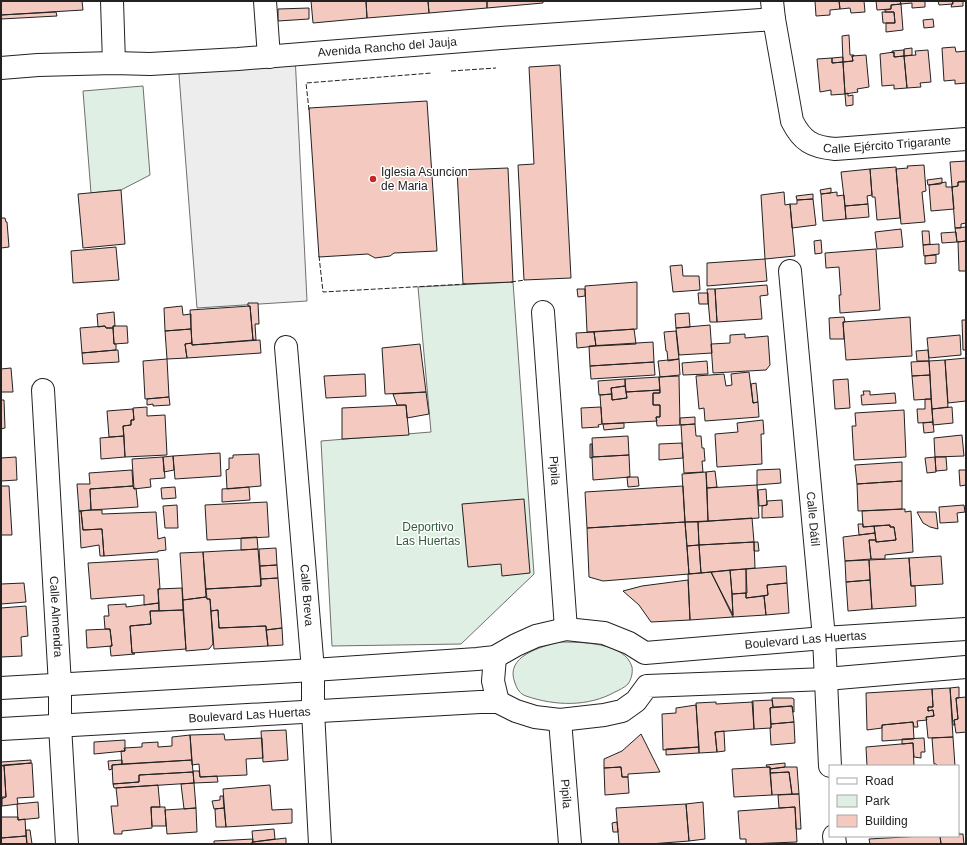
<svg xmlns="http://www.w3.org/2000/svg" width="967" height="845" font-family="Arial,sans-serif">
  <rect width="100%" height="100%" fill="#fff"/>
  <!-- green -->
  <path fill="#e0efe3" stroke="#6f6f6f" d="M143 86 150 175 121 190 91 193 83 91Z
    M513 282 534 574 461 644 332 646 321 441 431 432 418 287Z
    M559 642C580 642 625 642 632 667 633 673 631 680 628 684 624 688 619 690 615 692 588 707 555 706 526 696 520 694 517 689 515 683 504 656 541 647 559 642Z"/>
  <!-- parking -->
  <path fill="#ededed" stroke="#6f6f6f" d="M295 55 307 301 197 308 178 62Z"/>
  <!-- building -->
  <path fill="#f3c9c0" stroke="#222" d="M1 1H82L83 10 1 15Z
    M311 1H366L367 18 313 23Z
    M366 1H428L429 13 367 18Z
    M428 1H487V8L429 13Z
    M487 1H543V3L487 8Z
    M815 1H839L840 9 830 10V15L816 16Z
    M839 1H864L865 12 851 13 850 8 840 9Z
    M876 1H900L901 4 891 5V9L877 10Z
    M900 1H925V7L912 8V3L901 4Z
    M938 1H953V4L939 5Z
    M953 1H963V6L951 7Z
    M901 4 903 30 886 32V23H895L894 12H885V10L891 9V5Z
    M309 8V19L278 21V9Z
    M56 12 57 16 1 19V15Z
    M882 12H894L895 23H883Z
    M933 19 934 27 924 28 923 20Z
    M849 35 850 55H854V56H852L853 61 843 62 842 36Z
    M955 47 956 52 966 51V83L955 84V80L944 81 942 48Z
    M912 48V55L904 56V49Z
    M904 50V56L894 57V52L892 53V51Z
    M928 50 931 82 920 83 921 87 907 88 904 56 916 55 915 51Z
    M894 52V57L904 56 907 88 894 89V85L882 86 880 54Z
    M866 55 869 87 857 89 858 92 845 94 843 62 853 61 852 56Z
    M843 57V62L832 63V58Z
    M832 58V63L843 62 845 94 831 95V90L820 92 817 59Z
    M560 65 571 278 524 280 518 165 534 164 529 67Z
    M848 93V96L853 95V105L846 106 845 94Z
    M427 101 437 251 394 253 390 256 375 258 368 254 319 257 309 108Z
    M966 161V182H958V186L952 187 950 162Z
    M924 165 926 191 922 192 925 222 901 224 896 169 908 168 907 166Z
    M896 167 900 218 877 220 875 197H872V195L870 169Z
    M508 168 513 282 463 284 457 170Z
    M870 169 872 195 867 196 868 204 845 206 841 172Z
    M942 178V183L940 184 928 185 927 180Z
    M964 181 966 182V223L961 224V228H955L952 187 958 186V182Z
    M946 182V187H952L954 209 931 211 929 185Z
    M831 188V193L821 194 820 190Z
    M121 190 125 244 83 248 78 194Z
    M784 192 785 205 790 204 795 256 765 259 761 195Z
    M837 192V196L844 195 846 219 823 221 821 194Z
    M813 194V199L797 200 796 196Z
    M813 199 816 225 792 228 790 204H797V200Z
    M868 204 869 217 846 219 845 206Z
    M1 218H5L6 222H7L9 247 1 248Z
    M966 227V241L957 242 955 228Z
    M901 229 903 247 877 249 875 232Z
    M922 231H929L930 244 923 245Z
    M956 232 957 242 942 243 941 233Z
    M821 240 822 253 815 254 814 241Z
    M966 241V271H959L958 242Z
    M939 244V254L924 256 923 245Z
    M116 247 119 280 73 283 71 251Z
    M876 249 880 310 840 313 839 295H841L839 267 826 268 825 253Z
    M936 255V263L925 264V256Z
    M765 259 767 281 707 286V263Z
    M682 265 683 276H699L700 290 673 292 670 266Z
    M637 282V329L587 332 585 286Z
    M767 285 768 295 760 296 762 319 717 322 715 289Z
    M577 289H585V296L578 297Z
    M707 289H715L717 322H710Z
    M698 293H708V304H699Z
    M248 303H258L259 324H255L256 340H253L250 306H248Z
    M182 306 183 315 191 314V329L165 331 164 308Z
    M250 306 253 340 192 345 190 310Z
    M114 312 115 326H113V328H106L105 326 98 327 97 314Z
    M689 313 690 327 676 328 675 314Z
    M844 317 845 322H843L844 339H830L829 318Z
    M910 317 912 356 846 360 843 322Z
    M962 320H966V350H963Z
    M710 325 712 353 679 355 676 328Z
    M105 326 106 328H113L114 344H116V350L82 353 80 328Z
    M113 326H127L128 343 114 344Z
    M191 329 192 343 185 344 187 358 167 359 165 331Z
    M634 329 636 344 596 346 594 332Z
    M676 331 679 359 668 361 667 351H666L664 332Z
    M594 332 596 346 577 348 576 333Z
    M745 334V338L768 336 770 365 766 370 713 373 711 344 730 343V335Z
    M960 335 961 355 929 358 927 338Z
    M260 340 261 353 187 358 185 344 192 343V345Z
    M653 342 654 362 590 366 589 346Z
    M420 344 426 392 385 394 382 348Z
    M116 350H118L119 362 83 364 82 353Z
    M928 350 929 361H917L916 351Z
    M966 358V401L948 403 945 360Z
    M167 359 169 397 145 399 143 361Z
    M679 359 680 375 660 377 658 361Z
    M945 360 948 407 932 409 929 361Z
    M707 361 708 374 683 375 682 363Z
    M929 361 930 375 912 376 911 362Z
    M654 362 655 375 591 379 590 366Z
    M11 368 13 392H1V369Z
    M749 372 753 403 758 402 759 417 705 421 704 408 699 409 696 376 724 374 726 386 732 385 731 374Z
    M365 374 366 396 326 398 324 376Z
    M930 375 931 399 914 400 912 376Z
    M679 376 680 425 657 426 656 417H660V405H653V393H660L659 377Z
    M659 377 660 390 626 392 625 379Z
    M625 379V386L611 388 612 394 599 395 598 381Z
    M848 379 850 408 835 409 833 380Z
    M756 383 758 402 753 403 751 384Z
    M625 386 627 398 612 400 611 388Z
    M660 390V393H653V405H660V417H656L657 421 602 424 600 395 612 394V400L627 398 626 392Z
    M863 391H870V395L895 393 896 403 862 405 861 395H864Z
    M426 392 429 414 407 418 406 405H397L393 394Z
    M169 397 170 405 153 406V404L147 405V399Z
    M925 399H931L933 422 918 423 917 409H925Z
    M1 400H4L5 428 1 429Z
    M406 405 409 435 342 439V408Z
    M147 407V416L165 415 167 455 125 457 123 426 131 425V420H134L133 408Z
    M601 407 602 424 598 425 599 427 582 428 581 408Z
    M952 407 953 423 933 425 932 409Z
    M133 409 134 420H131V425L123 426 124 436 109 437 107 411Z
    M904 410 906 457 854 460 852 426H856L855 413Z
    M695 417V424L680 425V418Z
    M763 420 764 434H761L762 464 717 467 715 434 738 432 737 423Z
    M933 422 934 432 924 433 923 423Z
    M624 423V428L604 430 603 424Z
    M695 424 696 436H701L702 448H704L705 461H702L703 472 684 473 681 425Z
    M962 435 964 456 935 457 934 438Z
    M124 436 125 457 101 459 100 438Z
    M628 436 629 455 593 457 592 438Z
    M682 443 683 458 659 460V444Z
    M590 444H592V458H590Z
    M220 453 221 476 175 479 173 456Z
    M259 454 261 486 227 489 226 470 229 469V458H233V455Z
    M629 455 630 477 593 480 592 457Z
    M173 456 174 470 164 472 163 457Z
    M16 457 17 480 1 481V458Z
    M163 457 165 478 150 479 151 487 134 489 132 459Z
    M935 457H946L947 470 936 471Z
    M935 457 936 472 927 473 925 458Z
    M902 462V481L857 484 855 465Z
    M780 469 781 483 757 485V470Z
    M132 470 133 486 90 489 91 510 79 511 77 484H90L89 473Z
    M959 470H966V485L960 486Z
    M715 471 717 487 707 488 706 472Z
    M706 472 708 521 685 522 682 474Z
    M627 477H638L639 486 628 487Z
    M902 481V509L858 511 857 484Z
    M757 485 759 518 708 521 707 488Z
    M1 486H9L12 535H1Z
    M133 486 134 489 136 488 138 507 91 510 90 489Z
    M683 486 685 522 587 528 585 492Z
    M175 487 176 498 162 499 161 488Z
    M249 487 250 500 222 502V489Z
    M766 489 767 505 759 506 758 490Z
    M524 499 530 573 502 576 501 564 468 567 462 504Z
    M782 500 783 517 762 518V506L767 505V501Z
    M267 502 269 537 207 540 205 505Z
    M177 505 178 528H165L163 506Z
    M964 505 965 512 957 513 958 522 940 523 939 507Z
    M905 509V512L911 511 913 552 885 555V559H871L869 540H876V542L896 540 894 527H890V525L863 527 862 511Z
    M91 510H102V514L156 512 158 539 165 537 166 550 158 551V552L104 556 102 529 83 530 81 511Z
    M79 511H81L83 530 102 529 104 556H100L99 545 81 548Z
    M917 512H936L938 529 930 527 923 523Z
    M752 518 754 542 699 545 698 522Z
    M685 522H698L699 545 687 546Z
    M685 522 689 574 603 581 589 577 587 528Z
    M858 524H863V527L874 526 875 533 859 535Z
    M890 525V527H894L896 540 876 542 874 526Z
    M875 533 876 540H869L871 559 845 561 843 537Z
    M257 537 258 549 241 550V538Z
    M754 542H758L759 551H754Z
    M754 542 755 568 701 573 699 545Z
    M699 545 701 573 689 574 687 546Z
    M276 548 277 565 260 566 259 549Z
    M258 549 261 586 206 589 203 552Z
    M203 552 206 597 183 600 180 553Z
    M941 556 943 584 911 586 909 558Z
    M909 558 911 586H915L916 606 872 609 869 560Z
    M158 559 160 589H158L159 603 144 605V595L91 599 88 563Z
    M869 560 870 580 846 582 845 561Z
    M277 565 278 578 261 579 260 566Z
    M786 566 787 583 767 585 768 595 746 598V569Z
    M746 569 747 593 732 594 730 570Z
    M730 570 732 594 733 615 711 572Z
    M711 572 733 617 690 620 688 574Z
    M278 578 282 628 266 630V626L219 628 218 610 211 611 210 599H207L206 589 261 586V579Z
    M688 580 690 620 651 622 639 605 623 591 642 586Z
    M870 580 872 609 848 611 846 582Z
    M24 583 26 602 1 604V584Z
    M787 583 789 613 766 615 764 596 768 595 767 585Z
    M182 588 183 610 159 611 158 589Z
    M746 593V598L764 596 766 615 733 617 732 594Z
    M206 597 207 599H210L213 644 209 649 186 651 183 600Z
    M159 603V611H150L151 624 130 626 132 653H134L135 654 111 656 110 646H112L110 629H105L104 616H109L108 605 126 604V607Z
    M26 606 28 636 21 637 22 656 1 657V608Z
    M183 610 186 649 132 653 130 626 151 624 150 611Z
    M218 610 219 628 266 626 268 646 214 649 211 611Z
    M282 628 283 645 268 646 266 630Z
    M110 629 112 646 87 648 86 630Z
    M959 687V698H956L958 719 954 720 955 725H953L950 688Z
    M950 688 953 737 928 738 926 717 934 716 933 710 928 711V707H933L932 689Z
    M932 689 933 707H928V711L933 710 934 716 926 717 927 720 917 721 918 727H914L913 722 882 725V728L867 730 866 693Z
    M966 697V732L956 733 954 720 958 719 956 698Z
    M772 698H792L794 699V712H793L792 706 773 707Z
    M772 700 773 707 770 708 771 728 754 729 752 701Z
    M716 702V704L753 702 754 729 715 732 717 752 699 753 696 703Z
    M696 705 699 747 663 750 662 714 676 713V708Z
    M792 706 794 722 771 724 770 708Z
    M794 722 795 743 771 745 770 728H771V724Z
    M913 722 914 739 882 741V725Z
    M286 730 288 760 263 762 261 731Z
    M724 731 725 751 717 752 715 732Z
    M224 734 225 740 262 738 263 758 246 759 247 775 200 777 199 764 192 765 190 735Z
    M641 734 660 772 628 774V777H622L621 767 604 768V759L622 751Z
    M190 735 192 760 122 764 121 751H125L124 748 142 747V743L158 742V747L172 746V737Z
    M953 737 955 766H938L936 764H934L932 738Z
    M924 738 925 752H921V758L914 757 913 743 902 744V739Z
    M125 740V751L94 754V742Z
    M913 743 914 766H867L866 747Z
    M699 747V753L666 755V749Z
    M31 760V763L1 766V762Z
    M122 760V764L112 765V769L109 770 108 761Z
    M192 760 193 772 139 775V782L113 784 112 765Z
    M32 763 34 797 17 798 18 804 2 806V797H6L4 765Z
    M785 763V767L770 769V767H767L766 765Z
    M4 765 6 797 1 799V766Z
    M621 767 622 777H628L629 793 605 795 604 768Z
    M770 767 772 795 734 797 732 769Z
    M785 767H797L799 794H792L789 772 770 773V769Z
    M193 771H199L200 777 217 776 218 782 194 783Z
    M193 772 194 783 114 788 113 784 139 782V775Z
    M789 772 792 794 772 795 770 773Z
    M194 783 196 808 184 809 181 784Z
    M158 785 160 807H151L152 828 122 831V834H114L111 806H118L116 788Z
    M270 785 272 810 292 809V823L226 827 223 789Z
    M799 794 801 829H796L795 807 779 808 778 795Z
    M220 796H223L224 808 214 809 212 801 220 800Z
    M38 802 39 818 18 820 17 804Z
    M703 802 705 839 689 841 686 804Z
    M686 804 689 841 650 844H619L616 808Z
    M151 807H165L166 826H152Z
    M795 807 797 842 746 844V839H740L738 811Z
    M196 808 197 832 167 834 165 810Z
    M224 808 226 827H216L215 809Z
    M1 817H18V820L25 819 26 836 1 838Z
    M617 822 618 832H613L612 823Z
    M274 829 275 839 253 842 252 831Z
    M958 829 959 834H963L964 844H941L940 836H958Z
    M26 830H30L32 844H27Z
    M26 836 27 844H1V838Z
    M922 836H940L941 844H870L869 839Z
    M286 838V844H252V842H253Z
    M253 839 252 844H214V841Z"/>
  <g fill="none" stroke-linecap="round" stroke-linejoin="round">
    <defs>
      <g id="street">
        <path d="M112 1 114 63"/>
        <path d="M265 1 269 57"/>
        <path d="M772 1 774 19"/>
        <path id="s1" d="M790 271 824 638 830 766"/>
        <path id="s2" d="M543 312 566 629"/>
        <path id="s3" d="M286 347 313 670V711L320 844"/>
        <path id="s4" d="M43 390 60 685V726L67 844"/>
        <path id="s5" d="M560 720 570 844"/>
        <path d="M834 836 835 844"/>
      </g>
      <g id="secondary">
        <path id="s6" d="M1 68 38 65 114 63 150 64 238 59 501 38 774 19 792 121C802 141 812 147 835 149L966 139"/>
        <path d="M495 657 493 681 498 702"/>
        <path id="s7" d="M1 688 313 670 477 659 495 657 516 645 536 636 566 629 604 633 629 643 645 653 824 638 966 629"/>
        <path id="s8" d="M1 729 480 702H498L516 711 535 717 560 720 604 715 622 711 636 701 647 686 826 679 966 667"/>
      </g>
    </defs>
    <!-- street casing -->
    <use href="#street" stroke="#222" stroke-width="24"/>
    <!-- secondary casing -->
    <use href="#secondary" stroke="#222" stroke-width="24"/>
    <!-- street -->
    <use href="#street" stroke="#fff" stroke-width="22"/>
    <!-- secondary -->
    <use href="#secondary" stroke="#fff" stroke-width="22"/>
    <!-- fence -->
    <path stroke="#222" stroke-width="1" stroke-dasharray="5 2" stroke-linecap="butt" d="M451 71 496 68
      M309 110 306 83 432 73
      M319 256 323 292 466 284
      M511 282 525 280"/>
  </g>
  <!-- markers -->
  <circle fill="#c62828" stroke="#fff" stroke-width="1.5" cx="373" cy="179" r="4"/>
  <g text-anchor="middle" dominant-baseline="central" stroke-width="3" stroke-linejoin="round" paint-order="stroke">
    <!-- street labels -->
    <g font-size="12" fill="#222" stroke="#fff">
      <text stroke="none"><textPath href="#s6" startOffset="387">Avenida Rancho del Jauja</textPath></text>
      <text stroke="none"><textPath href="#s6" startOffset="985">Calle Ejército Trigarante</textPath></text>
      <text stroke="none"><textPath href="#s2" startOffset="159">Pipila</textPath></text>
      <text stroke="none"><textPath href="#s1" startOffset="249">Calle Dátil</textPath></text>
      <text stroke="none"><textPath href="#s3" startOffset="249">Calle Breva</textPath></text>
      <text stroke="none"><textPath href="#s4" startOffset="227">Calle Almendra</textPath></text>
      <text stroke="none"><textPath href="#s7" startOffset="817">Boulevard Las Huertas</textPath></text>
      <text stroke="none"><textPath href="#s8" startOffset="249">Boulevard Las Huertas</textPath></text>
      <text stroke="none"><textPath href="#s5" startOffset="74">Pipila</textPath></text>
    </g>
    <!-- poi labels -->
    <g font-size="12" fill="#222" stroke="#fff" text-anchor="start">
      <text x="381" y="172">Iglesia Asuncion<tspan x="381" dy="14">de Maria</tspan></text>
    </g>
    <!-- park labels -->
    <g font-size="12" fill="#2f5e38" stroke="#fff">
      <text x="428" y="527">Deportivo<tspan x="428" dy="14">Las Huertas</tspan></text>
    </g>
  </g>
  <!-- border -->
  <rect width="967" height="845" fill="none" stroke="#222222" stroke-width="4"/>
  <!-- legend -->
  <rect x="829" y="765" width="130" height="72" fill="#ffffff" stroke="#a7a7a7"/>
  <rect x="837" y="778" width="20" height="6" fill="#ffffff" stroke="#a7a7a7"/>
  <text x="865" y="785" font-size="12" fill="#222222">Road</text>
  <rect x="837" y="795" width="20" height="12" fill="#e0efe3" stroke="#a7a7a7"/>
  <text x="865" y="805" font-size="12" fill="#222222">Park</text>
  <rect x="837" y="815" width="20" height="12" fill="#f3c9c0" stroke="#a7a7a7"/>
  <text x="865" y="825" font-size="12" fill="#222222">Building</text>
</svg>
